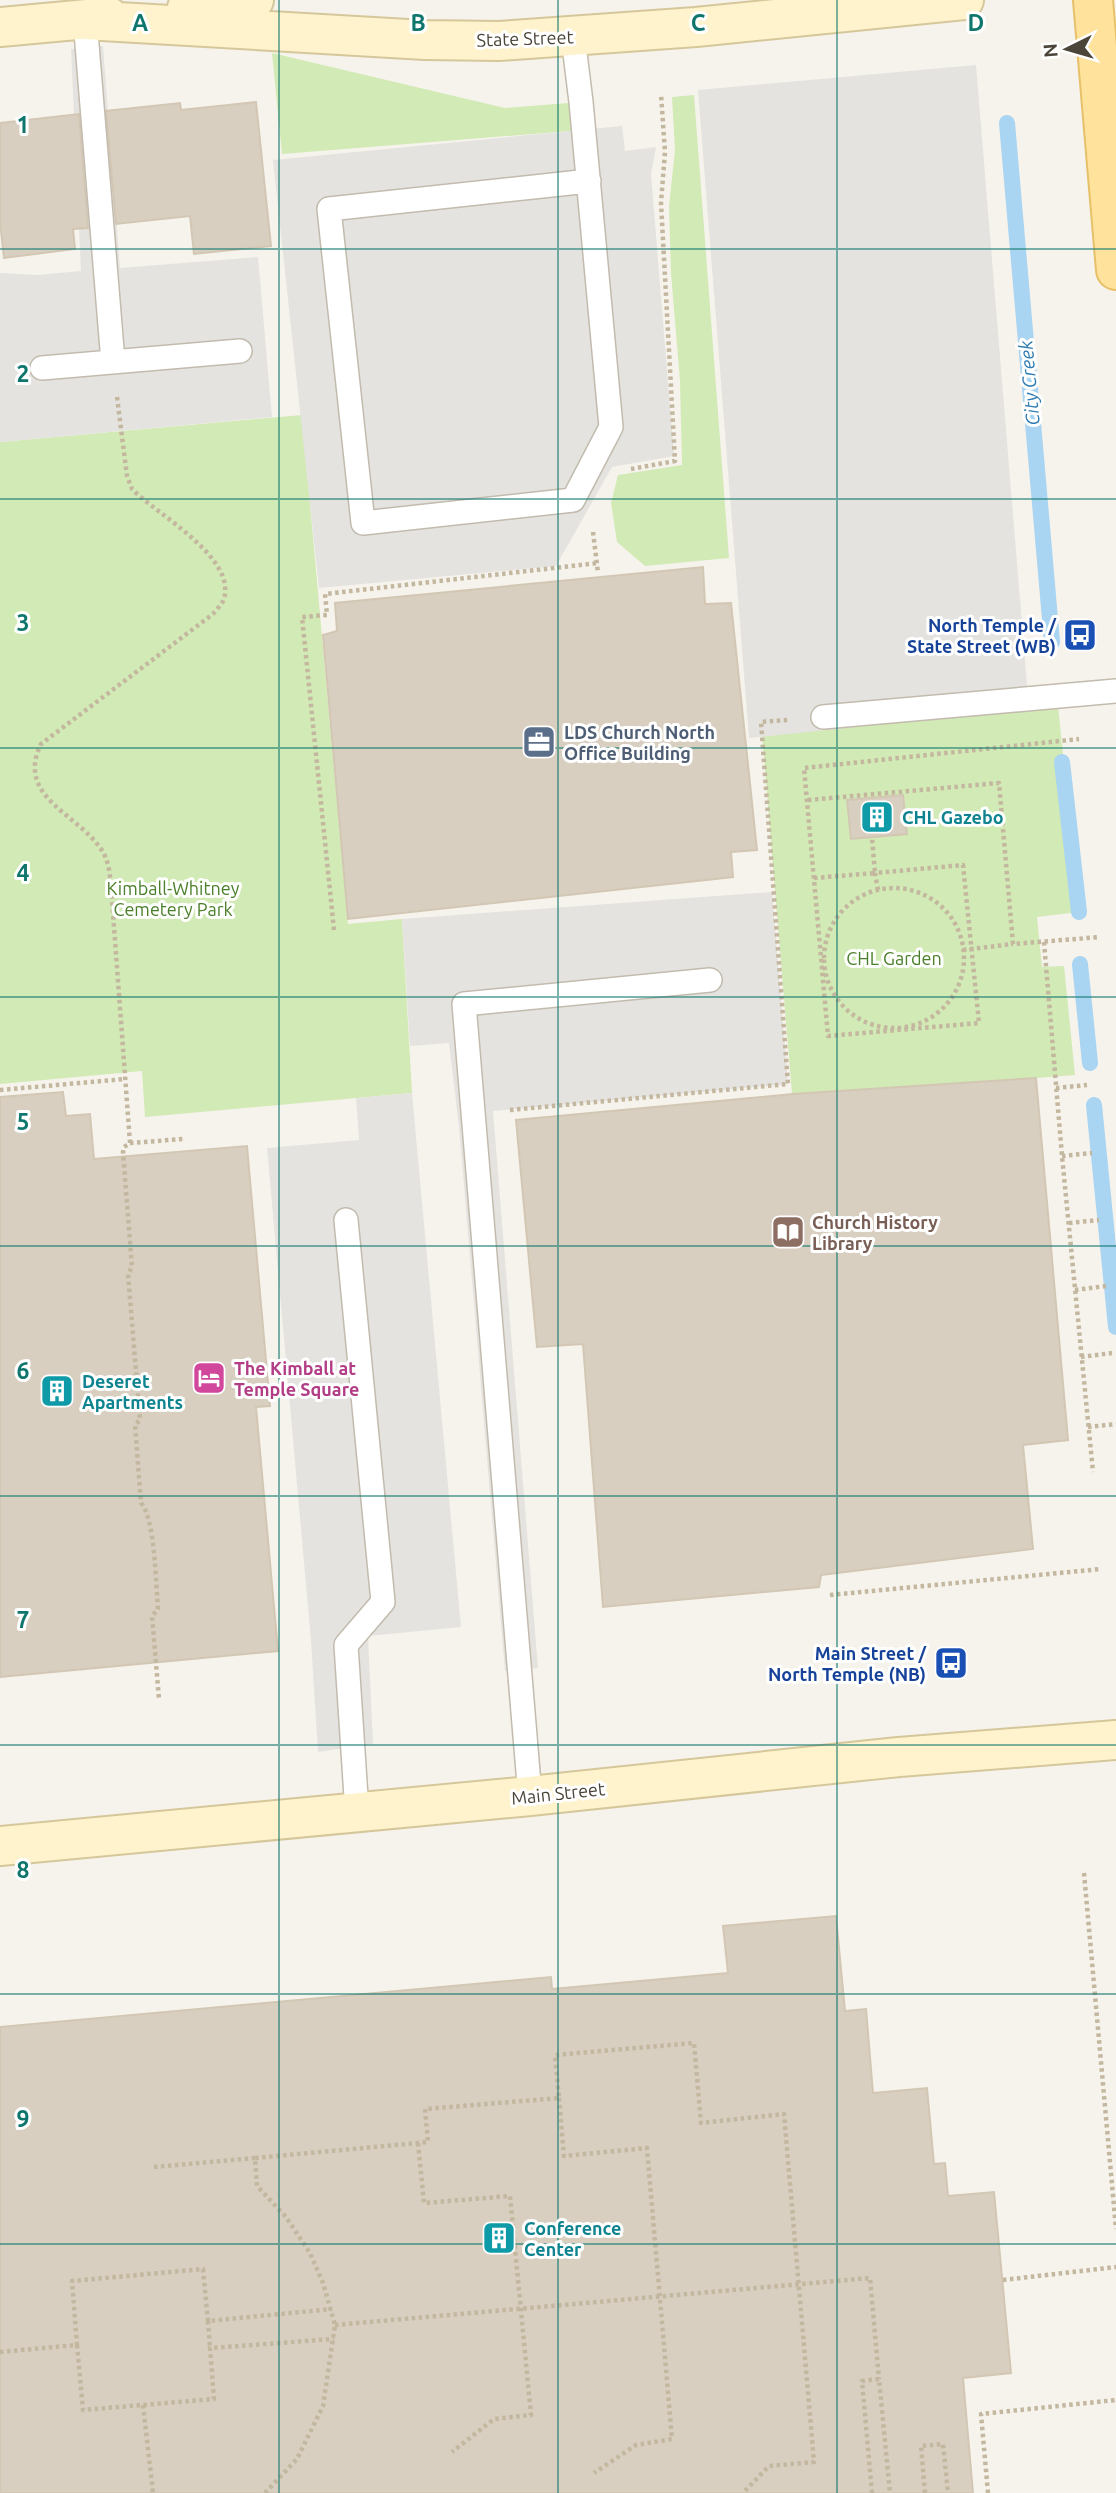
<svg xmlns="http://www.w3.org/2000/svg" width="1116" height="2493" font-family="Ubuntu,sans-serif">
  <rect width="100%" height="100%" fill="#f6f3ec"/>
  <!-- green -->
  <path fill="#d2eab5" d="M272 53 505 108 569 103 571 131 282 154Z
    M694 95 729 558 645 566 617 542 611 503 618 475 682 465 680 381 671 273 669 206 675 150 672 97Z
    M302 415 348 924 402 919 412 1093 145 1117 142 1071 0 1084V442Z
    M1057 696 1079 912 1037 917 1042 967 1064 966 1075 1075 1036 1078 1068 1440 1023 1445 1033 1549 821 1575 819 1587 603 1607 583 1344 537 1347 516 1120 792 1094 761 722Z"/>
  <!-- parking -->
  <path fill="#e5e3e0" d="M103 46 120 268 258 257 272 417 0 442V273L37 275 81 271 71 49Z
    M976 65 1029 709 749 738 698 90Z
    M622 126 625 151 656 147 651 174 674 456 612 467 556 566 319 588 273 160Z
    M772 892 788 1084 493 1111 538 1668 505 1671 459 1127 449 1043 410 1046 402 919Z
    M412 1093 461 1627 368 1636 373 1744 318 1752 311 1641 267 1148 359 1140 356 1098Z"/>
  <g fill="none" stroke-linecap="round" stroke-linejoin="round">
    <!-- stream -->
    <path stroke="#a9d4f2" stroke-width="16" d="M1007 123 1052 642
      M1062 762 1079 912
      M1080 964 1090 1063
      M1094 1105 1116 1327"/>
  </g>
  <!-- building -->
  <path fill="#d8cfc1" stroke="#d3c7b4" stroke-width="2" d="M256 102 271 246 194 254 190 216 116 224 106 111 180 103 181 110Z
    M79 114 88 228 73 229 75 249 4 258 0 222V123Z
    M703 567 705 604 731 603 757 850 731 852 733 877 348 919 323 635 337 631 335 603Z
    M903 795 907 834 851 839 847 800Z
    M1036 1078 1068 1440 1023 1445 1033 1549 821 1575 819 1587 603 1607 583 1344 537 1347 516 1120 793 1094Z
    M63 1092 66 1116 90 1114 94 1159 247 1146 270 1406 256 1407 278 1651 0 1677V1097Z
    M836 1916 845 2011 866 2009 873 2093 927 2088 934 2164 945 2163 948 2196 994 2192 1011 2373 963 2378 973 2493H0V2027L551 1977 552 1989 728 1973 723 1926Z"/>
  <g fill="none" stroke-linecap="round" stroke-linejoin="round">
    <defs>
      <path id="lane" d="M85 20 113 362
        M573 37 581 102 611 427 573 500 363 523 329 209 589 181
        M42 368 240 351
        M823 717 1116 691
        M346 1220 383 1602 346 1645 357 1812
        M530 1796 464 1004 710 980"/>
      <path id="secondary" d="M187 8 254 0
        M85 20 425 40 499 41 696 27 964 0
        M0 27 109 17
        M0 1846 530 1796 899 1757 1116 1740"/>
      <path id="primary" d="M1093 0 1116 270"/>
    </defs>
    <!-- lane casing -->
    <use href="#lane" stroke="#c2bbae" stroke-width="26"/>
    <!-- secondary casing -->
    <use href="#secondary" stroke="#d6c79b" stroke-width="42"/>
    <!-- primary casing -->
    <use href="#primary" stroke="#e6c16a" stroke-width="42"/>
    <!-- path -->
    <path stroke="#c4b79f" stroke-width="4.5" stroke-dasharray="3.5 3.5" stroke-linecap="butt" d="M117 397 127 476 132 489C156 514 240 559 223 601 221 605 216 610 213 614L41 744C14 799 83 815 104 854 109 864 110 875 111 886L130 1143 124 1147 123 1152 132 1267 128 1274 140 1420 135 1425 141 1503C155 1518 156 1586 158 1609L152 1616 159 1699
      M631 469 675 461 661 203 665 152 661 94
      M593 532 598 573
      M808 800 999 783 1013 944 1100 937
      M814 878 875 873 872 837
      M824 958a70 70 0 1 1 140 0a70 70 0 1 1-140 0Z
      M878 890 875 873 963 865 979 1023 828 1036 804 768 1079 739
      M334 930 302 617 327 615 325 594 598 563
      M1044 942 1062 1156 1093 1472
      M963 950 1013 944
      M1056 1088 1087 1085
      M0 1090 125 1079
      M510 1110 788 1084 761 722 788 720
      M130 1143 183 1139
      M1062 1156 1092 1153
      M1069 1223 1099 1220
      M1075 1290 1106 1286
      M1081 1357 1112 1353
      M1088 1427 1116 1424
      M830 1595 1101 1569
      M1084 1873 1116 2229
      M559 2098 564 2156 647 2148 672 2439 636 2445 594 2473
      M418 2143 424 2203 510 2196 531 2415 494 2419 452 2452
      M154 2167 255 2158
      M1003 2280 1116 2267
      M208 2321 210 2348
      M335 2325 870 2278 879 2379
      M77 2345 83 2410 214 2399 210 2348 334 2339
      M0 2352 77 2345 72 2281 203 2269 208 2321 332 2309
      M143 2405 153 2493
      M265 2493 297 2459 323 2406 335 2325 323 2283 310 2253 286 2217 257 2186 255 2158 428 2142 425 2109 559 2098 555 2055 694 2043 701 2123 784 2114 814 2462 769 2466 743 2493
      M872 2493 862 2381 879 2379 890 2493
      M925 2493 921 2446 943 2444 948 2493
      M988 2493 981 2414 1116 2400"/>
    <!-- lane -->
    <use href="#lane" stroke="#fff" stroke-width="23"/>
    <!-- secondary -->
    <use href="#secondary" stroke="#fff3cd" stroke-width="38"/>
    <!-- primary -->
    <use href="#primary" stroke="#ffe39c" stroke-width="38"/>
  </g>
  <!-- grid -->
  <path fill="none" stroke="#0f766e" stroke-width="2" stroke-opacity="0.55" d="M279 0V2493M558 0V2493M837 0V2493M0 249H1116M0 499H1116M0 748H1116M0 997H1116M0 1246H1116M0 1496H1116M0 1745H1116M0 1994H1116M0 2244H1116"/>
  <!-- icons -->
  <defs>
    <symbol id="bus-square" viewBox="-11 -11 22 22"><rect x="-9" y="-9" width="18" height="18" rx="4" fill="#1a4fb4" stroke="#fff"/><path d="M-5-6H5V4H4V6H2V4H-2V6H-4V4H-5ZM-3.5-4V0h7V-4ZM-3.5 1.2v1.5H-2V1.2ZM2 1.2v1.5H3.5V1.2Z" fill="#fff"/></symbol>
    <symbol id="office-square" viewBox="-11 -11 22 22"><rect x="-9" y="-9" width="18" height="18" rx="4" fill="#5c6f8a" stroke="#fff"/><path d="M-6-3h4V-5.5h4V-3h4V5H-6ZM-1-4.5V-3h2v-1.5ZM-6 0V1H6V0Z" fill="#fff"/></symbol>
    <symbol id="building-square" viewBox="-11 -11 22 22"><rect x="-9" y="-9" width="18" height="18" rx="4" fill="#0f9aa8" stroke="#fff"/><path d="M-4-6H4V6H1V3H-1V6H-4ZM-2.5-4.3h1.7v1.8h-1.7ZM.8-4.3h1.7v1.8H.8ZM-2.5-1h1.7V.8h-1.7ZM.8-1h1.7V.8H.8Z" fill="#fff"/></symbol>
    <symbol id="library-square" viewBox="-11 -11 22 22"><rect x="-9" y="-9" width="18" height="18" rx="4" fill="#8d6e63" stroke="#fff"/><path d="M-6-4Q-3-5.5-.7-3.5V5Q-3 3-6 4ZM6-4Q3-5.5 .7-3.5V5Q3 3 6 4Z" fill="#fff"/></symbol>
    <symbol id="hotel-square" viewBox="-11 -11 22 22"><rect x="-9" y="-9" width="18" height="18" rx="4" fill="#d1479c" stroke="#fff"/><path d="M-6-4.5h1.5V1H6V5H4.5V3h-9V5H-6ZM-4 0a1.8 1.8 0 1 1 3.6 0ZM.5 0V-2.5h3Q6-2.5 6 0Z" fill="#fff"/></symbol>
  </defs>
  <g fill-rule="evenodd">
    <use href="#bus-square" x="1061" y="616" width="38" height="38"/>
    <use href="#office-square" x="520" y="723" width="38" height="38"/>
    <use href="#building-square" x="858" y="798" width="38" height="38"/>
    <use href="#library-square" x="769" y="1213" width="38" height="38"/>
    <use href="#hotel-square" x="190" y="1359" width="38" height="38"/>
    <use href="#building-square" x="38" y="1372" width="38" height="38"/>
    <use href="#bus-square" x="932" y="1644" width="38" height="38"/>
    <use href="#building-square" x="480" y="2219" width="38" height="38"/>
  </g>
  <g text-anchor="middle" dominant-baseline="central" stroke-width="6" stroke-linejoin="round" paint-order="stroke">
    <!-- street labels -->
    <g font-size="18" fill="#4b4439" stroke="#fff">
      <text transform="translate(525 38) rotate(-2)">State Street</text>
      <text transform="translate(558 1793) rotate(-6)">Main Street</text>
    </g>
    <!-- transit labels -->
    <g font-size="18" font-weight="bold" fill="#164399" stroke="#fff" text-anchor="end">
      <text x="1056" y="625">North Temple /<tspan x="1056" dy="21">State Street (WB)</tspan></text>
      <text x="926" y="1653">Main Street /<tspan x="926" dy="21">North Temple (NB)</tspan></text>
    </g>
    <!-- service labels -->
    <g font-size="18" font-weight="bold" fill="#4e5e75" stroke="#fff" text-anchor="start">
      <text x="564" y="732">LDS Church North<tspan x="564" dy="21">Office Building</tspan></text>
    </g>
    <!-- culture labels -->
    <g font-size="18" font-weight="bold" fill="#0d838f" stroke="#fff" text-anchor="start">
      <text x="902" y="817">CHL Gazebo</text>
      <text x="82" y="1381">Deseret<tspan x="82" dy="21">Apartments</tspan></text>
      <text x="524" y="2228">Conference<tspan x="524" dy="21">Center</tspan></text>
    </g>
    <!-- park labels -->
    <g font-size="18" fill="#4a7f2a" stroke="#fff">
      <text x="173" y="888">Kimball-Whitney<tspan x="173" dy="21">Cemetery Park</tspan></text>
      <text x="894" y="958">CHL Garden</text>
    </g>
    <!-- education labels -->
    <g font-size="18" font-weight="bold" fill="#785e54" stroke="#fff" text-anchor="start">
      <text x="812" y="1222">Church History<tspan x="812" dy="21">Library</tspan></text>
    </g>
    <!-- hotel labels -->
    <g font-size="18" font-weight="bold" fill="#b23c85" stroke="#fff" text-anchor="start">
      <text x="234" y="1368">The Kimball at<tspan x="234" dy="21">Temple Square</tspan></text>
    </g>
    <!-- water labels -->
    <g font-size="19" font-style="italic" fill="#2e7ab2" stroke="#fff">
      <text transform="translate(1029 383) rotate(-95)">City Creek</text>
    </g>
  </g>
  <g font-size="23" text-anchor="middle" font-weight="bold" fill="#0f766e" stroke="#fff" stroke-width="6" stroke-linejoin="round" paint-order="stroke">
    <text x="140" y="31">A</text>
    <text x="418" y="31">B</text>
    <text x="698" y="31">C</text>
    <text x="976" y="31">D</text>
    <text x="23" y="133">1</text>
    <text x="23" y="382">2</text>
    <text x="23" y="631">3</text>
    <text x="23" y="881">4</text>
    <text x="23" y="1130">5</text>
    <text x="23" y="1379">6</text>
    <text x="23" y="1628">7</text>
    <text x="23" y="1878">8</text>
    <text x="23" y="2127">9</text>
  </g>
  <!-- north arrow -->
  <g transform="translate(1067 49) rotate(265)" stroke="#ffffff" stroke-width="5" paint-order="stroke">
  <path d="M0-5L12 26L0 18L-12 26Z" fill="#4b4439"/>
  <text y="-10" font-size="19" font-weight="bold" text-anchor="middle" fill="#4b4439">N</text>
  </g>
</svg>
